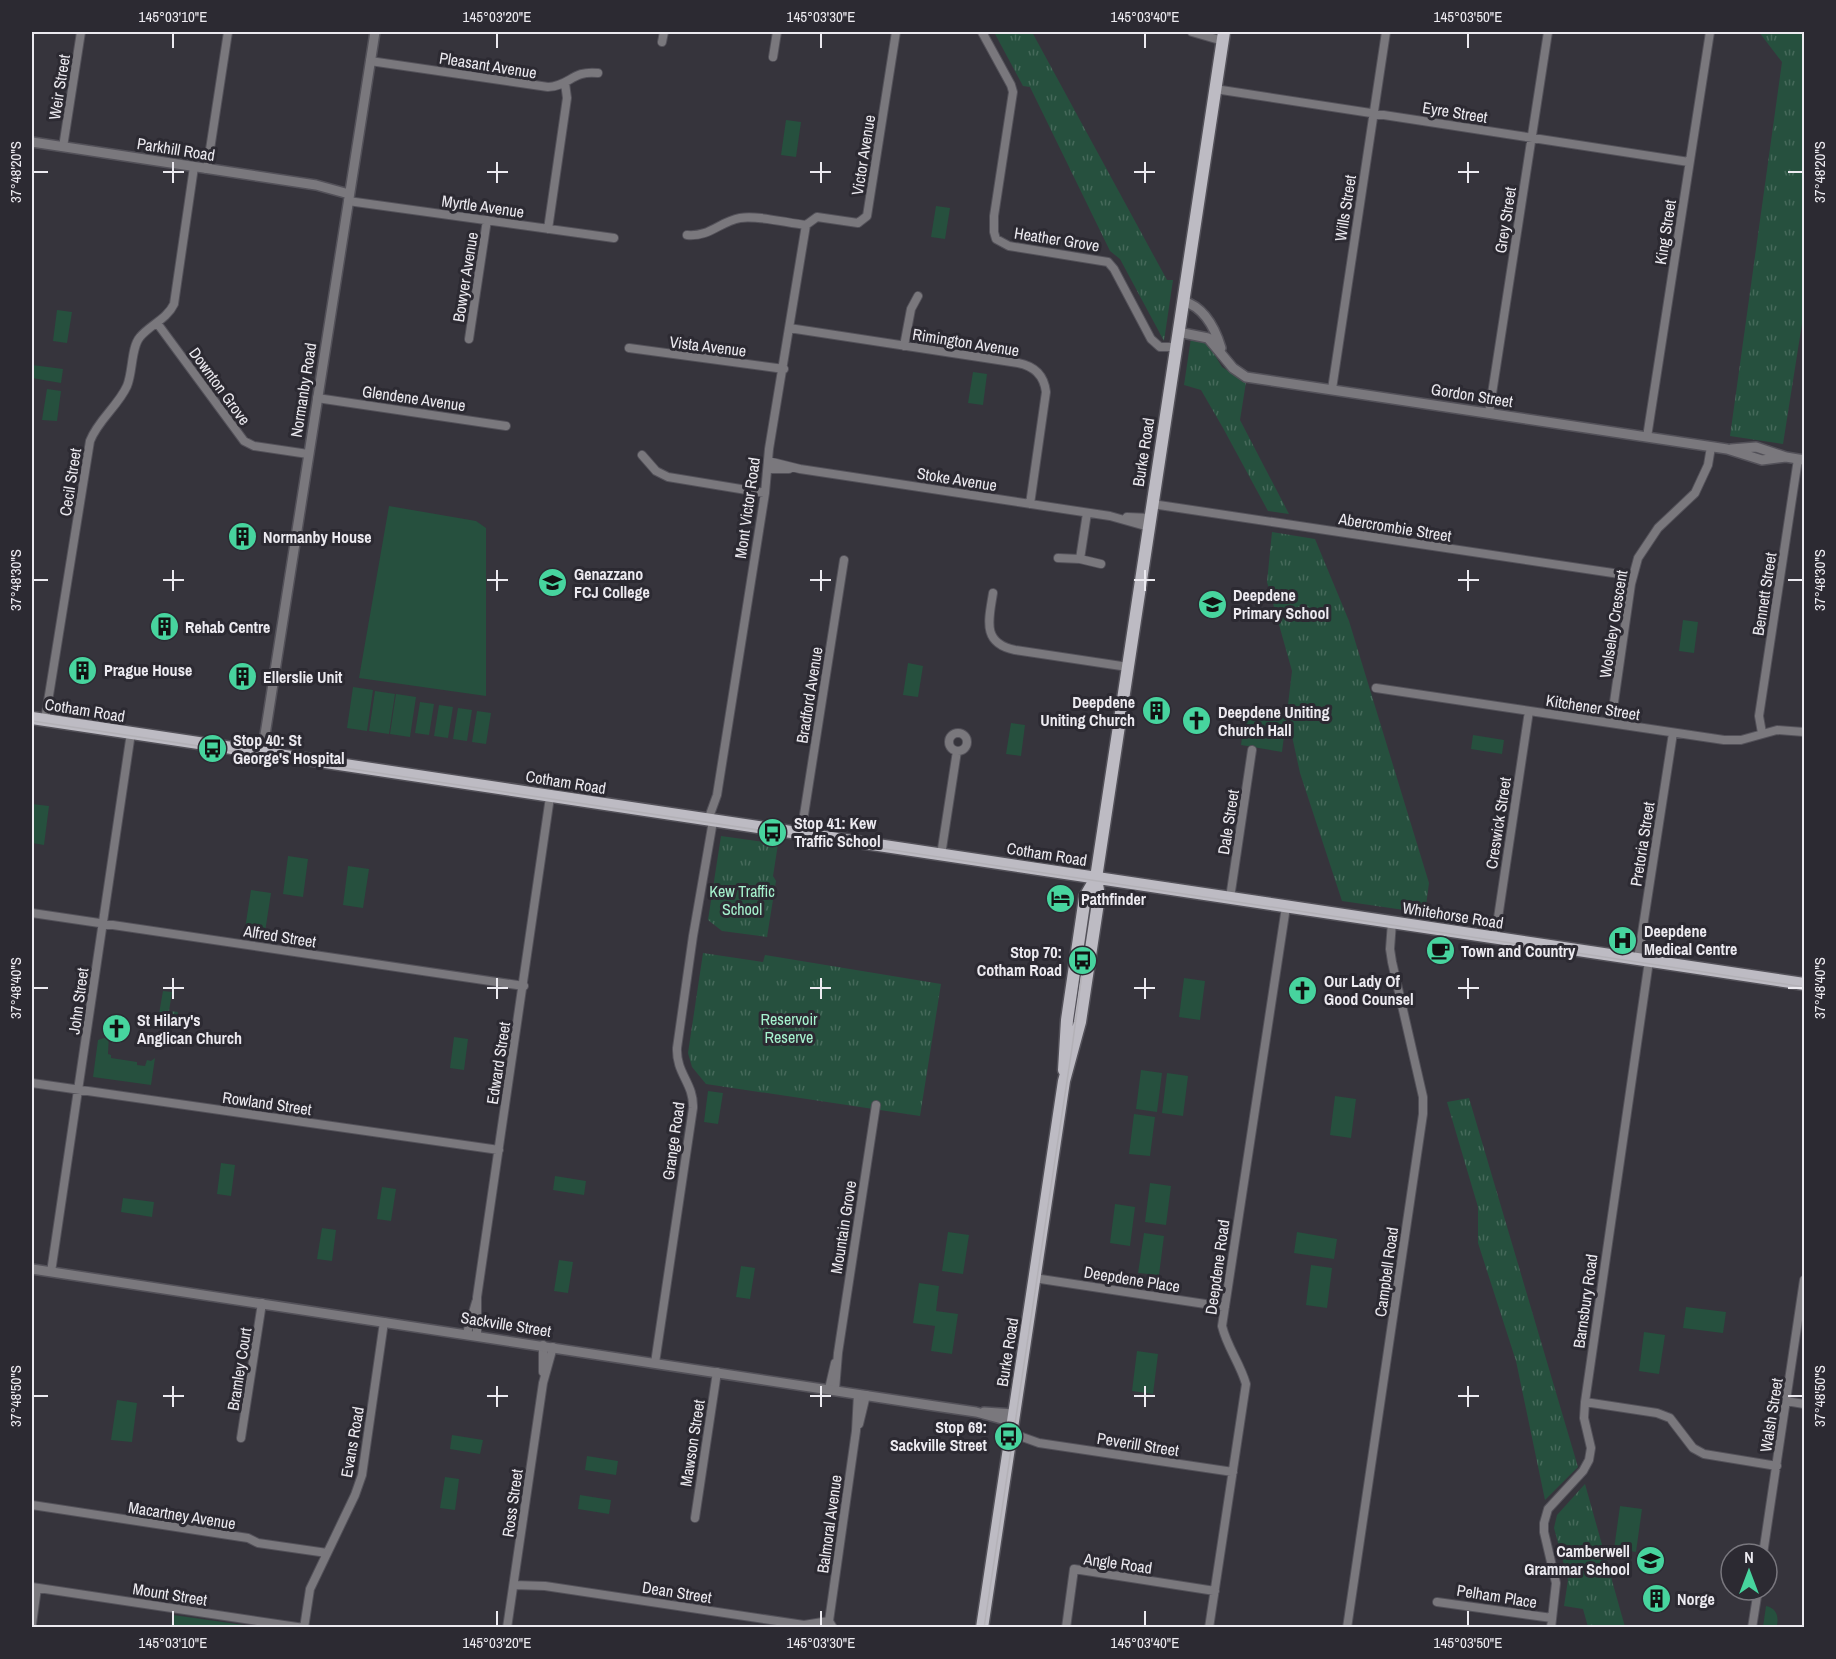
<svg xmlns="http://www.w3.org/2000/svg" width="1836" height="1659" font-family="'Archivo Narrow',sans-serif">
  <defs>
    <pattern id="park-tufts" width="24" height="20" patternUnits="userSpaceOnUse" patternTransform="scale(1.5)"><rect width="24" height="20" fill="#26503e"/><path d="M3 7l-1-3M5 7V3M7 7l1-3M15 17l-1-3M17 17v-4M19 17l1-3" fill="none" stroke="#46695a"/></pattern>
  </defs>
  <rect width="100%" height="100%" fill="#36343c"/>
  <!-- green -->
  <path fill="#26503e" d="M786 120 801 122 796 157 781 155Z
    M936 206 950 208 945 239 931 237Z
    M57 310 72 312 67 343 53 341Z
    M32 365 63 369 61 383 32 378Z
    M973 372 987 374 983 405 968 403Z
    M47 389 61 391 57 421 42 420Z
    M389 506 476 521 486 528V696L359 678Z
    M1683 620 1698 622 1694 653 1679 651Z
    M908 663 923 666 918 697 903 695Z
    M353 687 373 690 367 731 347 728Z
    M375 691 395 694 389 734 369 731Z
    M396 694 416 697 410 737 390 734Z
    M420 702 434 704 429 735 415 733Z
    M439 705 453 707 448 738 434 736Z
    M1246 707 1287 713 1282 752 1241 745Z
    M458 708 472 710 467 741 453 739Z
    M477 711 491 713 486 744 472 742Z
    M1011 723 1025 725 1021 756 1006 754Z
    M1473 735 1504 740 1502 754 1471 749Z
    M32 804 49 806 44 845 32 843Z
    M288 856 308 859 303 897 283 894Z
    M348 866 369 869 363 908 343 905Z
    M251 890 271 893 265 932 245 929Z
    M1184 978 1205 981 1200 1020 1179 1017Z
    M109 1033 108 1054 111 1055V1058L137 1062V1065L145 1066 147 1060 151 1061 155 1058 151 1085 93 1077 98 1040 107 1037Z
    M454 1037 468 1039 464 1070 450 1068Z
    M1141 1070 1162 1073 1157 1112 1136 1109Z
    M1167 1073 1188 1076 1183 1116 1162 1113Z
    M708 1091 723 1093 718 1124 704 1122Z
    M1335 1096 1356 1099 1351 1138 1330 1135Z
    M1134 1114 1155 1117 1150 1156 1129 1154Z
    M221 1163 235 1165 231 1196 217 1194Z
    M555 1176 586 1181 584 1195 553 1190Z
    M1150 1183 1171 1186 1166 1225 1145 1222Z
    M382 1187 396 1189 391 1221 377 1219Z
    M123 1198 154 1202 152 1217 121 1212Z
    M1115 1204 1135 1207 1130 1246 1110 1243Z
    M322 1228 336 1230 332 1261 317 1259Z
    M948 1232 969 1235 963 1274 942 1271Z
    M1297 1232 1337 1239 1334 1259 1294 1253Z
    M1144 1233 1164 1236 1159 1275 1138 1273Z
    M559 1260 573 1262 568 1293 554 1291Z
    M1311 1265 1332 1268 1327 1308 1306 1305Z
    M741 1266 755 1268 750 1299 736 1297Z
    M919 1283 939 1286 936 1311 958 1314 952 1354 931 1351 935 1326 913 1323Z
    M1686 1307 1726 1312 1723 1333 1683 1328Z
    M1644 1332 1665 1335 1659 1374 1639 1371Z
    M1137 1351 1158 1354 1153 1394 1132 1391Z
    M117 1400 137 1403 132 1442 111 1440Z
    M452 1435 483 1440 480 1454 450 1449Z
    M587 1456 618 1461 616 1475 585 1470Z
    M445 1477 459 1479 455 1510 440 1508Z
    M580 1495 611 1500 609 1514 578 1509Z
    M1620 1506 1642 1509 1636 1552 1614 1549Z
    M1766 1606C1776 1608 1779 1616 1777 1625L1763 1627Z
    M173 1615 257 1627H171Z"/>
  <!-- park -->
  <path fill="url(#park-tufts)" d="M994 32H1032L1167 280H1173L1164 341 1120 259 1110 251 1030 87 1023 86Z
    M1754 32H1798L1804 36V311L1783 444 1730 436 1782 62 1759 32Z
    M1191 338 1207 342 1222 367 1246 382 1240 420 1289 514 1268 511 1223 428 1201 390 1184 385Z
    M1272 532 1315 539 1349 621 1429 883 1425 913 1342 901 1300 773 1287 713 1292 671 1267 582Z
    M721 836 778 844 773 876 776 881 767 937 722 931 708 920Z
    M703 953 763 962 765 955 941 984 920 1116 706 1084 692 1067 688 1053Z
    M163 991 172 992 169 1011 178 1012 177 1018 189 1020V1023L167 1019 165 1029 162 1028 158 1020Z
    M1469 1098 1578 1467 1545 1500 1516 1361 1478 1243V1207L1447 1102Z
    M1585 1484 1625 1627H1588L1583 1609 1564 1606 1568 1580 1554 1528 1557 1515Z"/>
  <g fill="none" stroke-linecap="round" stroke-linejoin="round">
    <defs>
      <path id="minor" d="M982 32 1011 85 1013 92 994 216V232L996 239 1009 246 1108 262 1114 269 1151 339 1160 347H1176
        M1192 32 1223 41
        M662 42 664 32
        M773 57 777 32
        M370 61 548 87C570 86 572 70 598 73
        M1215 89 1689 162
        M63 147 81 32
        M207 169 228 32
        M348 201 614 238
        M806 225 817 217 858 223 867 216 896 32
        M548 229 567 98 565 83
        M687 235C710 237 719 222 740 218 758 215 787 223 806 225
        M157 323 244 441 254 446 308 454
        M789 328 1018 363C1034 366 1044 375 1046 392L1030 504
        M469 339 487 220
        M904 346 911 309 918 296
        M629 348 784 369
        M1332 389 1386 32
        M317 398 506 426
        M1489 413 1548 32
        M1647 437 1710 32
        M642 455 656 471 668 477 765 493
        M768 461 800 469 1110 516 1149 527
        M768 469H789
        M1152 504 1633 576
        M1127 517 1150 518
        M1058 558 1080 559 1101 564
        M1080 559 1087 513
        M993 593C989 619 981 643 1015 650L1128 667
        M1376 688 1724 740H1741L1777 730 1804 732
        M45 720 90 441C98 420 118 406 127 386 133 372 131 347 140 337 150 325 167 319 174 304L194 167
        M1611 723 1631 584 1638 558 1658 528 1695 493 1708 465 1711 447
        M949 742a9 9 0 1 1 18 0a9 9 0 1 1-18 0Z
        M1762 733 1759 716 1798 459
        M708 820 717 795 765 493 769 449 806 225
        M801 834 844 560
        M941 855 957 751
        M1230 898 1252 750
        M32 913 524 986
        M1495 938 1529 711
        M1638 959 1673 733
        M32 1083 499 1150
        M51 1272 131 733
        M1034 1278 1225 1307
        M467 1333 476 1302
        M477 1335V1297L550 797
        M543 1345V1372
        M655 1363 693 1108C694 1083 676 1074 677 1048L693 936 713 821
        M829 1389 835 1363
        M835 1390 838 1353 876 1105
        M1786 1401 1804 1404
        M1585 1402 1657 1413 1670 1418 1693 1448 1704 1454 1777 1466
        M859 1424 866 1395
        M1011 1433 1039 1443 1233 1472
        M241 1438 262 1303
        M32 1505 248 1538 258 1543 327 1553
        M695 1518 717 1372
        M1763 1554 1804 1280
        M514 1585 545 1586 804 1625 829 1621 833 1628
        M32 1587 304 1628
        M1437 1602 1552 1618
        M829 1621 856 1431 858 1394
        M32 1624 37 1588
        M304 1628 310 1589 355 1495 362 1475 384 1322
        M507 1628 543 1383 553 1347
        M1066 1628 1074 1569 1215 1591
        M1209 1628 1246 1384C1240 1363 1227 1347 1222 1326L1286 907
        M1347 1628 1423 1114V1097L1392 962 1390 949 1392 922
        M1551 1628 1556 1583 1544 1532V1523L1548 1509 1583 1471 1589 1460 1591 1448 1584 1418 1585 1402 1649 961
        M1752 1628 1758 1590"/>
      <path id="tertiary" d="M32 142 316 185 349 194
        M1183 301C1204 307 1215 328 1221 348
        M1178 332 1208 338 1233 368 1246 377 1727 449 1762 460 1786 457
        M1731 449 1756 447 1786 457 1804 460
        M262 754 375 32
        M32 1269 935 1406 976 1412 1013 1422
        M984 1412 1014 1414"/>
      <path id="primary" d="M32 718 1804 984
        M1064 1070 1067 1020 1085 897 1096 878
        M982 1628 1064 1081 1080 1022 1099 896 1096 878 1224 32"/>
    </defs>
    <!-- minor casing -->
    <use href="#minor" stroke="#535159" stroke-width="10"/>
    <!-- tertiary casing -->
    <use href="#tertiary" stroke="#535159" stroke-width="12"/>
    <!-- primary casing -->
    <use href="#primary" stroke="#535159" stroke-width="15"/>
    <!-- minor -->
    <use href="#minor" stroke="#7a787d" stroke-width="8"/>
    <!-- tertiary -->
    <use href="#tertiary" stroke="#7a787d" stroke-width="9"/>
    <!-- primary -->
    <use href="#primary" stroke="#bdbbc3" stroke-width="12"/>
    <!-- tram -->
    <path stroke="#b3b1b7" stroke-width="1.5" d="M32 721 1804 987
      M984 1628 1072 1048 1085 951"/>
  </g>
  <!-- ticks -->
  <path fill="none" stroke="#eceaf0" stroke-width="2" d="M173 33V48M497 33V48M821 33V48M1145 33V48M1468 33V48M173 162V183M497 162V183M821 162V183M1145 162V183M1468 162V183M33 172H48M163 172H184M487 172H508M810 172H831M1134 172H1155M1458 172H1479M1788 172H1803M173 570V591M497 570V591M821 570V591M1145 570V591M1468 570V591M33 580H48M163 580H184M487 580H508M810 580H831M1134 580H1155M1458 580H1479M1788 580H1803M173 978V999M497 978V999M821 978V999M1145 978V999M1468 978V999M33 988H48M163 988H184M487 988H508M810 988H831M1134 988H1155M1458 988H1479M1788 988H1803M173 1386V1407M497 1386V1407M821 1386V1407M1145 1386V1407M1468 1386V1407M33 1396H48M163 1396H184M487 1396H508M810 1396H831M1134 1396H1155M1458 1396H1479M1788 1396H1803M173 1611V1626M497 1611V1626M821 1611V1626M1145 1611V1626M1468 1611V1626"/>
  <!-- icons -->
  <defs>
    <symbol id="building-disc" viewBox="-11 -11 22 22"><circle r="9.5" fill="#47d49e" stroke="#2c2a32"/><path d="M-4-6H4V6H1V3H-1V6H-4ZM-2.5-4.3h1.7v1.8h-1.7ZM.8-4.3h1.7v1.8H.8ZM-2.5-1h1.7V.8h-1.7ZM.8-1h1.7V.8H.8Z" fill="#111"/></symbol>
    <symbol id="school-disc" viewBox="-11 -11 22 22"><circle r="9.5" fill="#47d49e" stroke="#2c2a32"/><path d="M0-5L7-2L0 1L-7-2ZM-4 1L0 2.5L4 1V4Q0 6-4 4Z" fill="#111"/></symbol>
    <symbol id="church-disc" viewBox="-11 -11 22 22"><circle r="9.5" fill="#47d49e" stroke="#2c2a32"/><path d="M-1.2-6h2.4v3.5h3.3v2.4h-3.3V6h-2.4V-.1h-3.3v-2.4h3.3Z" fill="#111"/></symbol>
    <symbol id="bus-disc" viewBox="-11 -11 22 22"><circle r="9.5" fill="#47d49e" stroke="#2c2a32"/><path d="M-5-6H5V4H4V6H2V4H-2V6H-4V4H-5ZM-3.5-4V0h7V-4ZM-3.5 1.2v1.5H-2V1.2ZM2 1.2v1.5H3.5V1.2Z" fill="#111"/></symbol>
    <symbol id="hotel-disc" viewBox="-11 -11 22 22"><circle r="9.5" fill="#47d49e" stroke="#2c2a32"/><path d="M-6-4.5h1.5V1H6V5H4.5V3h-9V5H-6ZM-4 0a1.8 1.8 0 1 1 3.6 0ZM.5 0V-2.5h3Q6-2.5 6 0Z" fill="#111"/></symbol>
    <symbol id="hospital-disc" viewBox="-11 -11 22 22"><circle r="9.5" fill="#47d49e" stroke="#2c2a32"/><path d="M-5-5h3v3.5h4V-5h3V5h-3V1.5h-4V5h-3Z" fill="#111"/></symbol>
    <symbol id="cafe-disc" viewBox="-11 -11 22 22"><circle r="9.5" fill="#47d49e" stroke="#2c2a32"/><path d="M-5.5-4.5H6V0H3Q3 3.5 0 3.5H-2.5Q-5.5 3.5-5.5 0ZM3-3.2v2h1.7v-2ZM-6 4.5H4V6H-6Z" fill="#111"/></symbol>
  </defs>
  <g fill-rule="evenodd">
    <use href="#building-disc" x="226" y="520" width="33" height="33"/>
    <use href="#school-disc" x="536" y="566" width="33" height="33"/>
    <use href="#school-disc" x="1196" y="588" width="33" height="33"/>
    <use href="#building-disc" x="148" y="610" width="33" height="33"/>
    <use href="#building-disc" x="66" y="654" width="33" height="33"/>
    <use href="#building-disc" x="226" y="660" width="33" height="33"/>
    <use href="#building-disc" x="1140" y="694" width="33" height="33"/>
    <use href="#church-disc" x="1180" y="704" width="33" height="33"/>
    <use href="#bus-disc" x="196" y="732" width="33" height="33"/>
    <use href="#bus-disc" x="756" y="816" width="33" height="33"/>
    <use href="#hotel-disc" x="1044" y="882" width="33" height="33"/>
    <use href="#hospital-disc" x="1606" y="924" width="33" height="33"/>
    <use href="#cafe-disc" x="1424" y="934" width="33" height="33"/>
    <use href="#bus-disc" x="1066" y="944" width="33" height="33"/>
    <use href="#church-disc" x="1286" y="974" width="33" height="33"/>
    <use href="#church-disc" x="100" y="1012" width="33" height="33"/>
    <use href="#bus-disc" x="992" y="1420" width="33" height="33"/>
    <use href="#school-disc" x="1634" y="1544" width="33" height="33"/>
    <use href="#building-disc" x="1640" y="1582" width="33" height="33"/>
  </g>
  <g text-anchor="middle" dominant-baseline="central" stroke-width="6" stroke-linejoin="round" paint-order="stroke">
    <!-- street labels -->
    <g font-size="16" fill="#eceaf0" stroke="#2c2a32">
      <text transform="translate(488 65) rotate(9)">Pleasant Avenue</text>
      <text transform="translate(59 87) rotate(-81)">Weir Street</text>
      <text transform="translate(1455 112) rotate(9)">Eyre Street</text>
      <text transform="translate(176 149) rotate(9)">Parkhill Road</text>
      <text transform="translate(863 155) rotate(-81)">Victor Avenue</text>
      <text transform="translate(483 206) rotate(8)">Myrtle Avenue</text>
      <text transform="translate(1345 208) rotate(-81)">Wills Street</text>
      <text transform="translate(1505 220) rotate(-81)">Grey Street</text>
      <text transform="translate(1665 232) rotate(-81)">King Street</text>
      <text transform="translate(1057 239) rotate(9)">Heather Grove</text>
      <text transform="translate(465 277) rotate(-81)">Bowyer Avenue</text>
      <text transform="translate(966 342) rotate(9)">Rimington Avenue</text>
      <text transform="translate(708 346) rotate(7)">Vista Avenue</text>
      <text transform="translate(220 386) rotate(54)">Downton Grove</text>
      <text transform="translate(303 390) rotate(-81)">Normanby Road</text>
      <text transform="translate(1472 395) rotate(9)">Gordon Street</text>
      <text transform="translate(414 398) rotate(8)">Glendene Avenue</text>
      <text transform="translate(1143 452) rotate(-81)">Burke Road</text>
      <text transform="translate(957 479) rotate(9)">Stoke Avenue</text>
      <text transform="translate(70 482) rotate(-81)">Cecil Street</text>
      <text transform="translate(747 508) rotate(-82)">Mont Victor Road</text>
      <text transform="translate(1395 527) rotate(9)">Abercrombie Street</text>
      <text transform="translate(1764 594) rotate(-81)">Bennett Street</text>
      <text transform="translate(1613 624) rotate(-81)">Wolseley Crescent</text>
      <text transform="translate(809 695) rotate(-81)">Bradford Avenue</text>
      <text transform="translate(1593 707) rotate(9)">Kitchener Street</text>
      <text transform="translate(85 710) rotate(9)">Cotham Road</text>
      <text transform="translate(566 782) rotate(9)">Cotham Road</text>
      <text transform="translate(1228 822) rotate(-81)">Dale Street</text>
      <text transform="translate(1498 823) rotate(-81)">Creswick Street</text>
      <text transform="translate(1642 844) rotate(-81)">Pretoria Street</text>
      <text transform="translate(1047 854) rotate(9)">Cotham Road</text>
      <text transform="translate(1453 915) rotate(9)">Whitehorse Road</text>
      <text transform="translate(280 936) rotate(9)">Alfred Street</text>
      <text transform="translate(78 1001) rotate(-82)">John Street</text>
      <text transform="translate(498 1063) rotate(-81)">Edward Street</text>
      <text transform="translate(267 1103) rotate(8)">Rowland Street</text>
      <text transform="translate(673 1141) rotate(-82)">Grange Road</text>
      <text transform="translate(843 1227) rotate(-81)">Mountain Grove</text>
      <text transform="translate(1217 1267) rotate(-82)">Deepdene Road</text>
      <text transform="translate(1386 1272) rotate(-82)">Campbell Road</text>
      <text transform="translate(1132 1279) rotate(9)">Deepdene Place</text>
      <text transform="translate(1585 1301) rotate(-82)">Barnsbury Road</text>
      <text transform="translate(506 1324) rotate(9)">Sackville Street</text>
      <text transform="translate(1007 1352) rotate(-81)">Burke Road</text>
      <text transform="translate(239 1369) rotate(-81)">Bramley Court</text>
      <text transform="translate(1771 1415) rotate(-81)">Walsh Street</text>
      <text transform="translate(352 1442) rotate(-80)">Evans Road</text>
      <text transform="translate(692 1443) rotate(-81)">Mawson Street</text>
      <text transform="translate(1138 1444) rotate(9)">Peverill Street</text>
      <text transform="translate(512 1503) rotate(-82)">Ross Street</text>
      <text transform="translate(182 1515) rotate(9)">Macartney Avenue</text>
      <text transform="translate(829 1524) rotate(-82)">Balmoral Avenue</text>
      <text transform="translate(1118 1563) rotate(8)">Angle Road</text>
      <text transform="translate(677 1592) rotate(9)">Dean Street</text>
      <text transform="translate(170 1594) rotate(9)">Mount Street</text>
      <text transform="translate(1497 1596) rotate(9)">Pelham Place</text>
    </g>
    <!-- poi labels -->
    <g font-size="16" font-weight="bold" fill="#eceaf0" stroke="#2c2a32" text-anchor="start">
      <text x="263" y="537">Normanby House</text>
      <text x="574" y="574">Genazzano<tspan x="574" dy="18">FCJ College</tspan></text>
      <text x="1233" y="595">Deepdene<tspan x="1233" dy="18">Primary School</tspan></text>
      <text x="185" y="627">Rehab Centre</text>
      <text x="104" y="670">Prague House</text>
      <text x="263" y="677">Ellerslie Unit</text>
      <text x="1135" y="702" text-anchor="end">Deepdene<tspan x="1135" dy="18">Uniting Church</tspan></text>
      <text x="1218" y="712">Deepdene Uniting<tspan x="1218" dy="18">Church Hall</tspan></text>
      <text x="233" y="740">Stop 40: St<tspan x="233" dy="18">George's Hospital</tspan></text>
      <text x="794" y="823">Stop 41: Kew<tspan x="794" dy="18">Traffic School</tspan></text>
      <text x="1081" y="899">Pathfinder</text>
      <text x="1644" y="931">Deepdene<tspan x="1644" dy="18">Medical Centre</tspan></text>
      <text x="1461" y="951">Town and Country</text>
      <text x="1062" y="952" text-anchor="end">Stop 70:<tspan x="1062" dy="18">Cotham Road</tspan></text>
      <text x="1324" y="981">Our Lady Of<tspan x="1324" dy="18">Good Counsel</tspan></text>
      <text x="137" y="1020">St Hilary's<tspan x="137" dy="18">Anglican Church</tspan></text>
      <text x="987" y="1427" text-anchor="end">Stop 69:<tspan x="987" dy="18">Sackville Street</tspan></text>
      <text x="1630" y="1551" text-anchor="end">Camberwell<tspan x="1630" dy="18">Grammar School</tspan></text>
      <text x="1677" y="1599">Norge</text>
    </g>
    <!-- park labels -->
    <g font-size="16" fill="#a6f2ce" stroke="#2c2a32">
      <text x="742" y="891">Kew Traffic<tspan x="742" dy="18">School</tspan></text>
      <text x="789" y="1019">Reservoir<tspan x="789" dy="18">Reserve</tspan></text>
    </g>
  </g>
  <!-- border -->
  <rect width="1836" height="1659" fill="none" stroke="#2c2a32" stroke-width="66"/>
  <!-- north arrow -->
  <g transform="translate(1749 1572)"><circle r="28" fill="#2c2a32" stroke="#79777e" stroke-width="1.5"/>
  <path d="M0-4.5L10 22L0 15L-10 22Z" fill="#47d49e"/>
  <text y="-9" font-size="16" font-weight="bold" text-anchor="middle" fill="#eceaf0">N</text>
  </g>
  <rect x="33" y="33" width="1770" height="1593" fill="none" stroke="#eceaf0" stroke-width="2"/>
  <g font-size="15" text-anchor="middle" fill="#eceaf0">
    <text x="173" y="22">145°03'10"E</text>
    <text x="497" y="22">145°03'20"E</text>
    <text x="821" y="22">145°03'30"E</text>
    <text x="1145" y="22">145°03'40"E</text>
    <text x="1468" y="22">145°03'50"E</text>
    <text transform="translate(16 172) rotate(-90)" y="5">37°48'20"S</text>
    <text transform="translate(1820 172) rotate(-90)" y="5">37°48'20"S</text>
    <text transform="translate(16 580) rotate(-90)" y="5">37°48'30"S</text>
    <text transform="translate(1820 580) rotate(-90)" y="5">37°48'30"S</text>
    <text transform="translate(16 988) rotate(-90)" y="5">37°48'40"S</text>
    <text transform="translate(1820 988) rotate(-90)" y="5">37°48'40"S</text>
    <text transform="translate(16 1396) rotate(-90)" y="5">37°48'50"S</text>
    <text transform="translate(1820 1396) rotate(-90)" y="5">37°48'50"S</text>
    <text x="173" y="1648">145°03'10"E</text>
    <text x="497" y="1648">145°03'20"E</text>
    <text x="821" y="1648">145°03'30"E</text>
    <text x="1145" y="1648">145°03'40"E</text>
    <text x="1468" y="1648">145°03'50"E</text>
  </g>
</svg>
